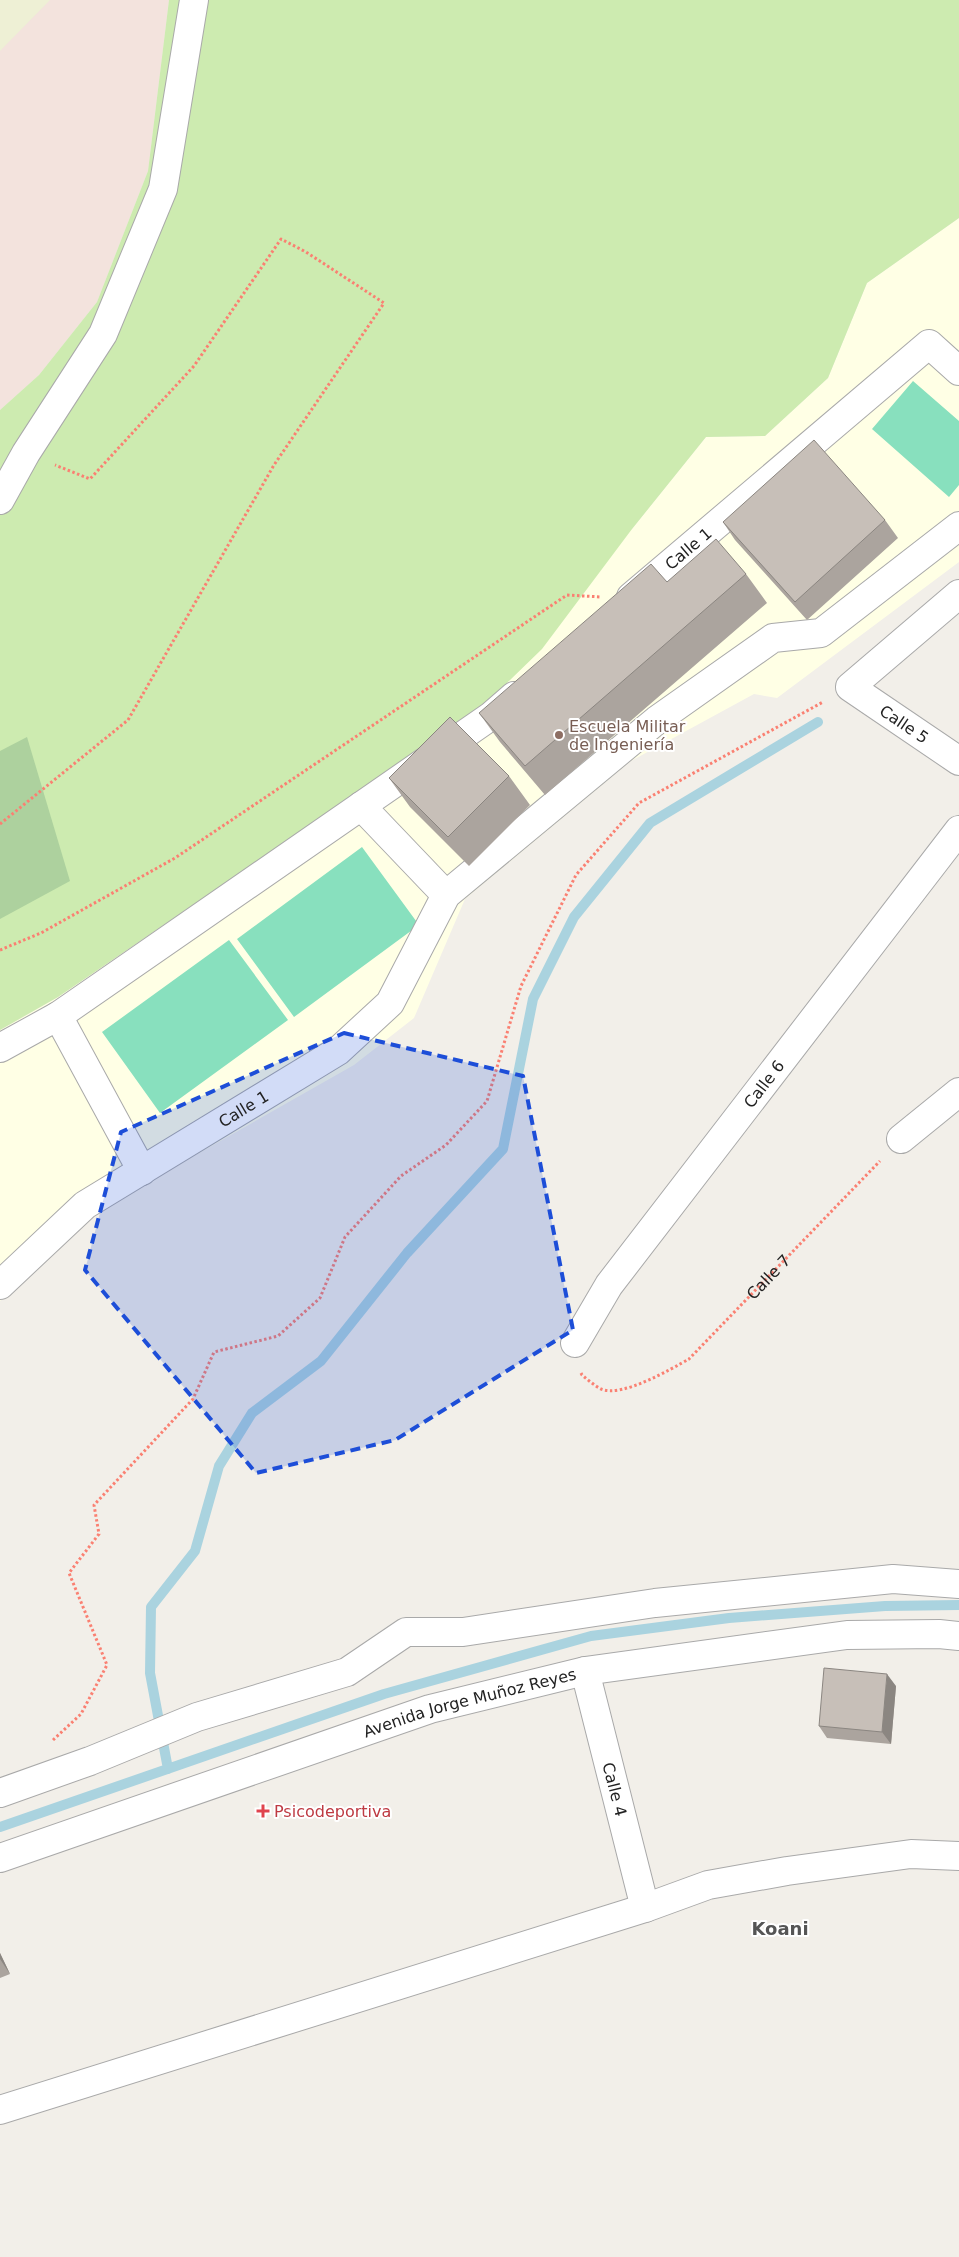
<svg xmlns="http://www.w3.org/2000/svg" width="959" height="2257" font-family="'DejaVu Sans',sans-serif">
  <rect width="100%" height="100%" fill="#f2efe9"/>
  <!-- education -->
  <path fill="#ffffe5" d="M959 218V562L777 698 754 694 631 761 465 899 414 1018 354 1065 92 1214 0 1301V1030L58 997 317 819 632 529 706 437 765 436 828 378 867 283Z"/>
  <!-- military -->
  <path fill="#f3e3dd" d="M0 0H169L148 171 97 302 39 375 0 410Z"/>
  <!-- farmland -->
  <path fill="#eef0d5" d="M0 0H50L0 51Z"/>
  <!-- grass -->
  <path fill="#cdebb0" d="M169 0H959V218L867 283 828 378 765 436 706 437 632 529 542 649 479 710 58 997 0 1030V410L39 375 97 302 148 171Z"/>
  <!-- forest -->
  <path fill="#add19e" d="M27 737 70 881 0 919V751Z"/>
  <!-- pitch -->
  <path fill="#88e0be" d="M913 381 959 421V485L949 497 872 429Z
    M362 847 419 925 294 1017 237 939Z
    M229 940 288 1020 160 1113 102 1032Z"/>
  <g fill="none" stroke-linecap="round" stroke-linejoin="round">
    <!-- stream -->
    <path stroke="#aad3df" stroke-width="10" d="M168 1769 150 1673 151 1607 195 1551 219 1466 252 1413 321 1361 407 1253 503 1149 533 999 574 917 650 823 818 722
      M0 1827 384 1694 591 1636 729 1618 885 1606 959 1605"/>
    <defs>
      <g id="minor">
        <path d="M0 500 26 453 103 334 163 189 194 0"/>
        <path id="s2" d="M959 594 850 687 959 761"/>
        <path id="s3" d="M631 597 929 344 959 371"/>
        <path d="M361 806 446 895"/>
        <path d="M58 1016 142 1171"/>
        <path d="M0 1048 58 1016 491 716 514 696"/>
        <path d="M901 1139 959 1092"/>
        <path id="s4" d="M0 1285 85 1205 338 1051 390 1003 446 895 657 720 773 638 821 633 959 526"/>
        <path id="s5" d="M575 1343 609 1285 959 830"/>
        <path id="s6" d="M585 1671 645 1908"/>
        <path d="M0 1793 90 1761 197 1717 347 1672 406 1632H463L655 1603 893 1579 959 1584"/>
        <path id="s7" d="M0 1858 430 1709 585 1671 847 1635 939 1634 959 1636"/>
        <path d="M0 2110 645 1908 708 1885 787 1871 911 1854 959 1856"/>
      </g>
    </defs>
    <!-- minor casing -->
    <use href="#minor" stroke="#a9a9a9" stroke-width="30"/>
    <!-- path -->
    <g stroke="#fa8072" stroke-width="3" stroke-dasharray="2.5 2.5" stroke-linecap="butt">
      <path d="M0 824 128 720 274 465 384 303 306 252 281 239 194 366 90 479 55 465"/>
      <path d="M0 950 41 933 175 858 567 595 601 597"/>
      <path id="s1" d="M581 1373 582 1375C588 1380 595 1386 601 1389 622 1398 671 1369 689 1359L880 1161"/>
      <path d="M53 1740 81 1714 107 1665 69 1573 99 1534 94 1505 193 1399 214 1352 278 1336 320 1298 345 1237 401 1176 446 1145 487 1101 521 986 576 875 639 803 823 702"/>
    </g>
    <!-- minor -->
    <use href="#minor" stroke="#fff" stroke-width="28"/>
  </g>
  <!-- wall -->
  <path fill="#aba49e" d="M885 520 898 538 807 620 735 540 723 522Z
    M746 574 767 603 545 795 500 742 479 713 667 582Z
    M509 776 530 805 469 866 410 807 389 778Z
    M896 1686 891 1744 827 1738 819 1726Z
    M0 1953 10 1974 0 1978Z"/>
  <!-- shaded-wall -->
  <path fill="#8b8681" d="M887 1674 896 1686 891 1744 882 1732Z
    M0 1953 10 1974 0 1959Z"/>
  <!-- building -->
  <path fill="#c7bfb8" stroke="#8b8681" d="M814 440 885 520 795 602 723 522Z
    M716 539 746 574 525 766 479 713 651 564 667 582Z
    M450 717 509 776 448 837 389 778Z
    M824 1668 887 1674 882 1732 819 1726Z"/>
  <!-- marked area -->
  <path fill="#1d4ed8" fill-opacity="0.2" stroke="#1d4ed8" stroke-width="4" stroke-dasharray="10 6" stroke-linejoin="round" d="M344 1033 523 1076 573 1330 395 1440 256 1473 85 1270 121 1132Z"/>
  <!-- markers -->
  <circle fill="#8d6e63" stroke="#fff" stroke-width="2" cx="559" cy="735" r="5"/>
  <path fill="#e0444e" stroke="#fff" stroke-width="2" d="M260.5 1803.5h5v5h5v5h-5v5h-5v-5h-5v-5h5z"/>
  <g text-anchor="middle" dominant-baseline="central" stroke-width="4" stroke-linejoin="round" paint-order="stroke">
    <!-- street labels -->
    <g font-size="16" fill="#222" stroke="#fff">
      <text stroke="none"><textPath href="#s3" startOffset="75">Calle 1</textPath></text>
      <text stroke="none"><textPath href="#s2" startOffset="209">Calle 5</textPath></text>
      <text stroke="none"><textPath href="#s5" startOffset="321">Calle 6</textPath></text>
      <text stroke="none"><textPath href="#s4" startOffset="302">Calle 1</textPath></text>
      <text stroke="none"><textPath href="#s1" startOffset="235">Calle 7</textPath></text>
      <text stroke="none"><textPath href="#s7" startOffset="495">Avenida Jorge Muñoz Reyes</textPath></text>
      <text stroke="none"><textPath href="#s6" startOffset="122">Calle 4</textPath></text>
    </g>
    <!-- education labels -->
    <g font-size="16" fill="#785e54" stroke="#fff" text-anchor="start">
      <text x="569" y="726">Escuela Militar<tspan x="569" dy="18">de Ingeniería</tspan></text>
    </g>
    <!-- health labels -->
    <g font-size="16" fill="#be3a42" stroke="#fff" text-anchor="start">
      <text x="274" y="1811">Psicodeportiva</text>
    </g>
    <!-- neighbourhood labels -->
    <g font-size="18" font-weight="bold" fill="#555" stroke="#fff">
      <text x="780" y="1928">Koani</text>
    </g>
  </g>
</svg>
